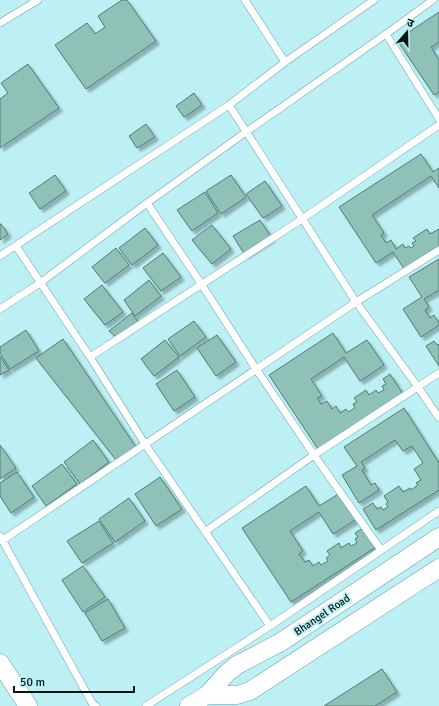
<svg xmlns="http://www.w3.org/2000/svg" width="439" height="706" font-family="Signika,'Noto Sans Devanagari',sans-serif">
  <defs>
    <filter id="shadow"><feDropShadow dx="3.5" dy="3.5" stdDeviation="1" flood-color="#0004"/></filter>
  </defs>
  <rect width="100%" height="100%" fill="#bdf0f4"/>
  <!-- building -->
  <path fill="#90c1b7" stroke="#4e7d74" filter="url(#shadow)" d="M122 0H127L156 41 86 89 55 45 87 23 95 34 105 27 98 16Z
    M439 12V42L431 47 439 60V92L434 95 397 40Z
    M28 64 59 108 0 148V99L8 93 1 83Z
    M194 93 202 105 184 117 176 106Z
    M146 124 155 137 137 148 129 136Z
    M421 154 433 172 439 168V188L431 176 372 215 384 233 381 235 386 243 391 240 396 249 403 244 405 248 409 246 411 248 414 246 412 243 416 241 413 238 427 229 430 234 439 229V246L404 269 393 252 376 263 339 207Z
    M55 175 66 191 40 209 29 193Z
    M231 175 246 197 221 214 206 191Z
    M265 181 282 206 263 218 246 194Z
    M205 192 218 213 192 231 177 210Z
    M260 220 272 238 245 255 233 236Z
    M0 224H1L8 234 0 240Z
    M212 225 231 249 212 264 192 240Z
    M145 228 158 245 132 265 119 248Z
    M116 248 129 265 105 283 92 267Z
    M163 253 181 277 161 291 143 268Z
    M439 259V290L424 299 429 307 425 310 430 318 434 315 439 323V325L421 337 403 309 422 297 409 277Z
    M149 280 161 296 135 316 124 300Z
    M102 285 123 312 105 325 84 299Z
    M132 313 138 322 116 337 109 331Z
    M194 321 206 337 180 356 168 339Z
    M26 330 39 351 10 369 0 353V347Z
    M333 333 346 353 367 340 384 365 360 381 344 357 311 379 322 396 317 398 321 404 327 401 332 409 336 406 340 413 346 409 348 412 355 408 353 404 357 402 354 398 366 390 369 395 376 390 378 393 384 390 382 386 386 384 383 379 390 374 403 394 318 449 269 375Z
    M217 335 236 362 216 376 197 348Z
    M63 339 136 447 116 460 36 358Z
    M165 340 179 357 154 376 141 359Z
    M434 341 437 345 439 344V366L426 346Z
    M0 356 9 370 0 375Z
    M177 370 195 397 174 411 156 384Z
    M404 408 439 463V490L376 530 363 509 373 503 377 509 381 507 383 510 388 507 386 504 388 502 384 496 399 486 403 492 410 488 411 490 418 485 416 483 421 480 414 469 423 463 412 446 403 451 395 440 361 462 365 468 362 470 371 485 375 483 379 490 359 503 342 475 357 466 344 447Z
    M93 440 109 462 80 484 64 462Z
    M0 445 16 468 0 479Z
    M62 464 77 484 46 506 32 486Z
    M17 472 34 497 11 513 0 496V483Z
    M160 477 182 509 156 526 135 494Z
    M306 486 319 506 340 493 357 519 333 534 319 512 290 531 303 551 299 554 305 562 309 560 313 566 319 562 321 565 328 561 326 558 330 555 327 551 339 543 341 548 349 543 351 546 357 543 355 539 358 537 355 533 363 528 376 547 291 602 242 528Z
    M129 498 145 521 115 542 99 519Z
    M99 521 113 543 82 563 67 541Z
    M83 566 105 597 83 612 62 580Z
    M108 599 125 628 102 641 85 613Z
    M382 669 397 692 375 706H324Z"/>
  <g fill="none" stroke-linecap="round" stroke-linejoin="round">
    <defs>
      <path id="service" d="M245 0 285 62
        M0 23 38 0
        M386 34 439 119
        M229 105 356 302 418 387 439 418
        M147 203 202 285 256 369 314 455 381 550
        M16 246 90 357 145 444 270 626
        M0 256 229 105 285 62 374 0
        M0 309 40 283 147 203 246 132 386 34 433 0
        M90 357 302 219 439 125
        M206 531 314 455 439 373
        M0 536 92 703 96 706
        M3 540 356 302 439 250
        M146 706 270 626 439 511"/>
      <path id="tertiary" d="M0 663 28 706
        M207 695H237L250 691 439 568
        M189 706 207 695 227 673 237 665 281 642 439 537"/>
    </defs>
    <!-- service casing -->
    <use href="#service" stroke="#72a3a7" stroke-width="8"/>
    <!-- tertiary casing -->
    <use href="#tertiary" stroke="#72a3a7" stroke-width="19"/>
    <!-- service -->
    <use href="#service" stroke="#fff" stroke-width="7"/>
    <!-- tertiary -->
    <use href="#tertiary" stroke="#fff" stroke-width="18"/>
  </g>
  <g text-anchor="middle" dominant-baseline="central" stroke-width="4" stroke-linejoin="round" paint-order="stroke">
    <!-- street labels -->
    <g font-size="11" fill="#031617" stroke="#bdf0f4">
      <text transform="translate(322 615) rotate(-34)">Bhangel Road</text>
    </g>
  </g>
  <!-- north arrow -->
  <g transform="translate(407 32) rotate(20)" stroke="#bdf0f4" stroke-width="3" paint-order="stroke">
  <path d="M0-3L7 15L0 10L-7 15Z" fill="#031617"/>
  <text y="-6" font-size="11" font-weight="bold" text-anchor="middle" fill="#031617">उ</text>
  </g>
  <!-- scale -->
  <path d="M14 686v6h120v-6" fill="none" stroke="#031617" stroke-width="2"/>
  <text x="20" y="686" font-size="12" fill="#031617" stroke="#bdf0f4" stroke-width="3" paint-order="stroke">50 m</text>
</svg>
